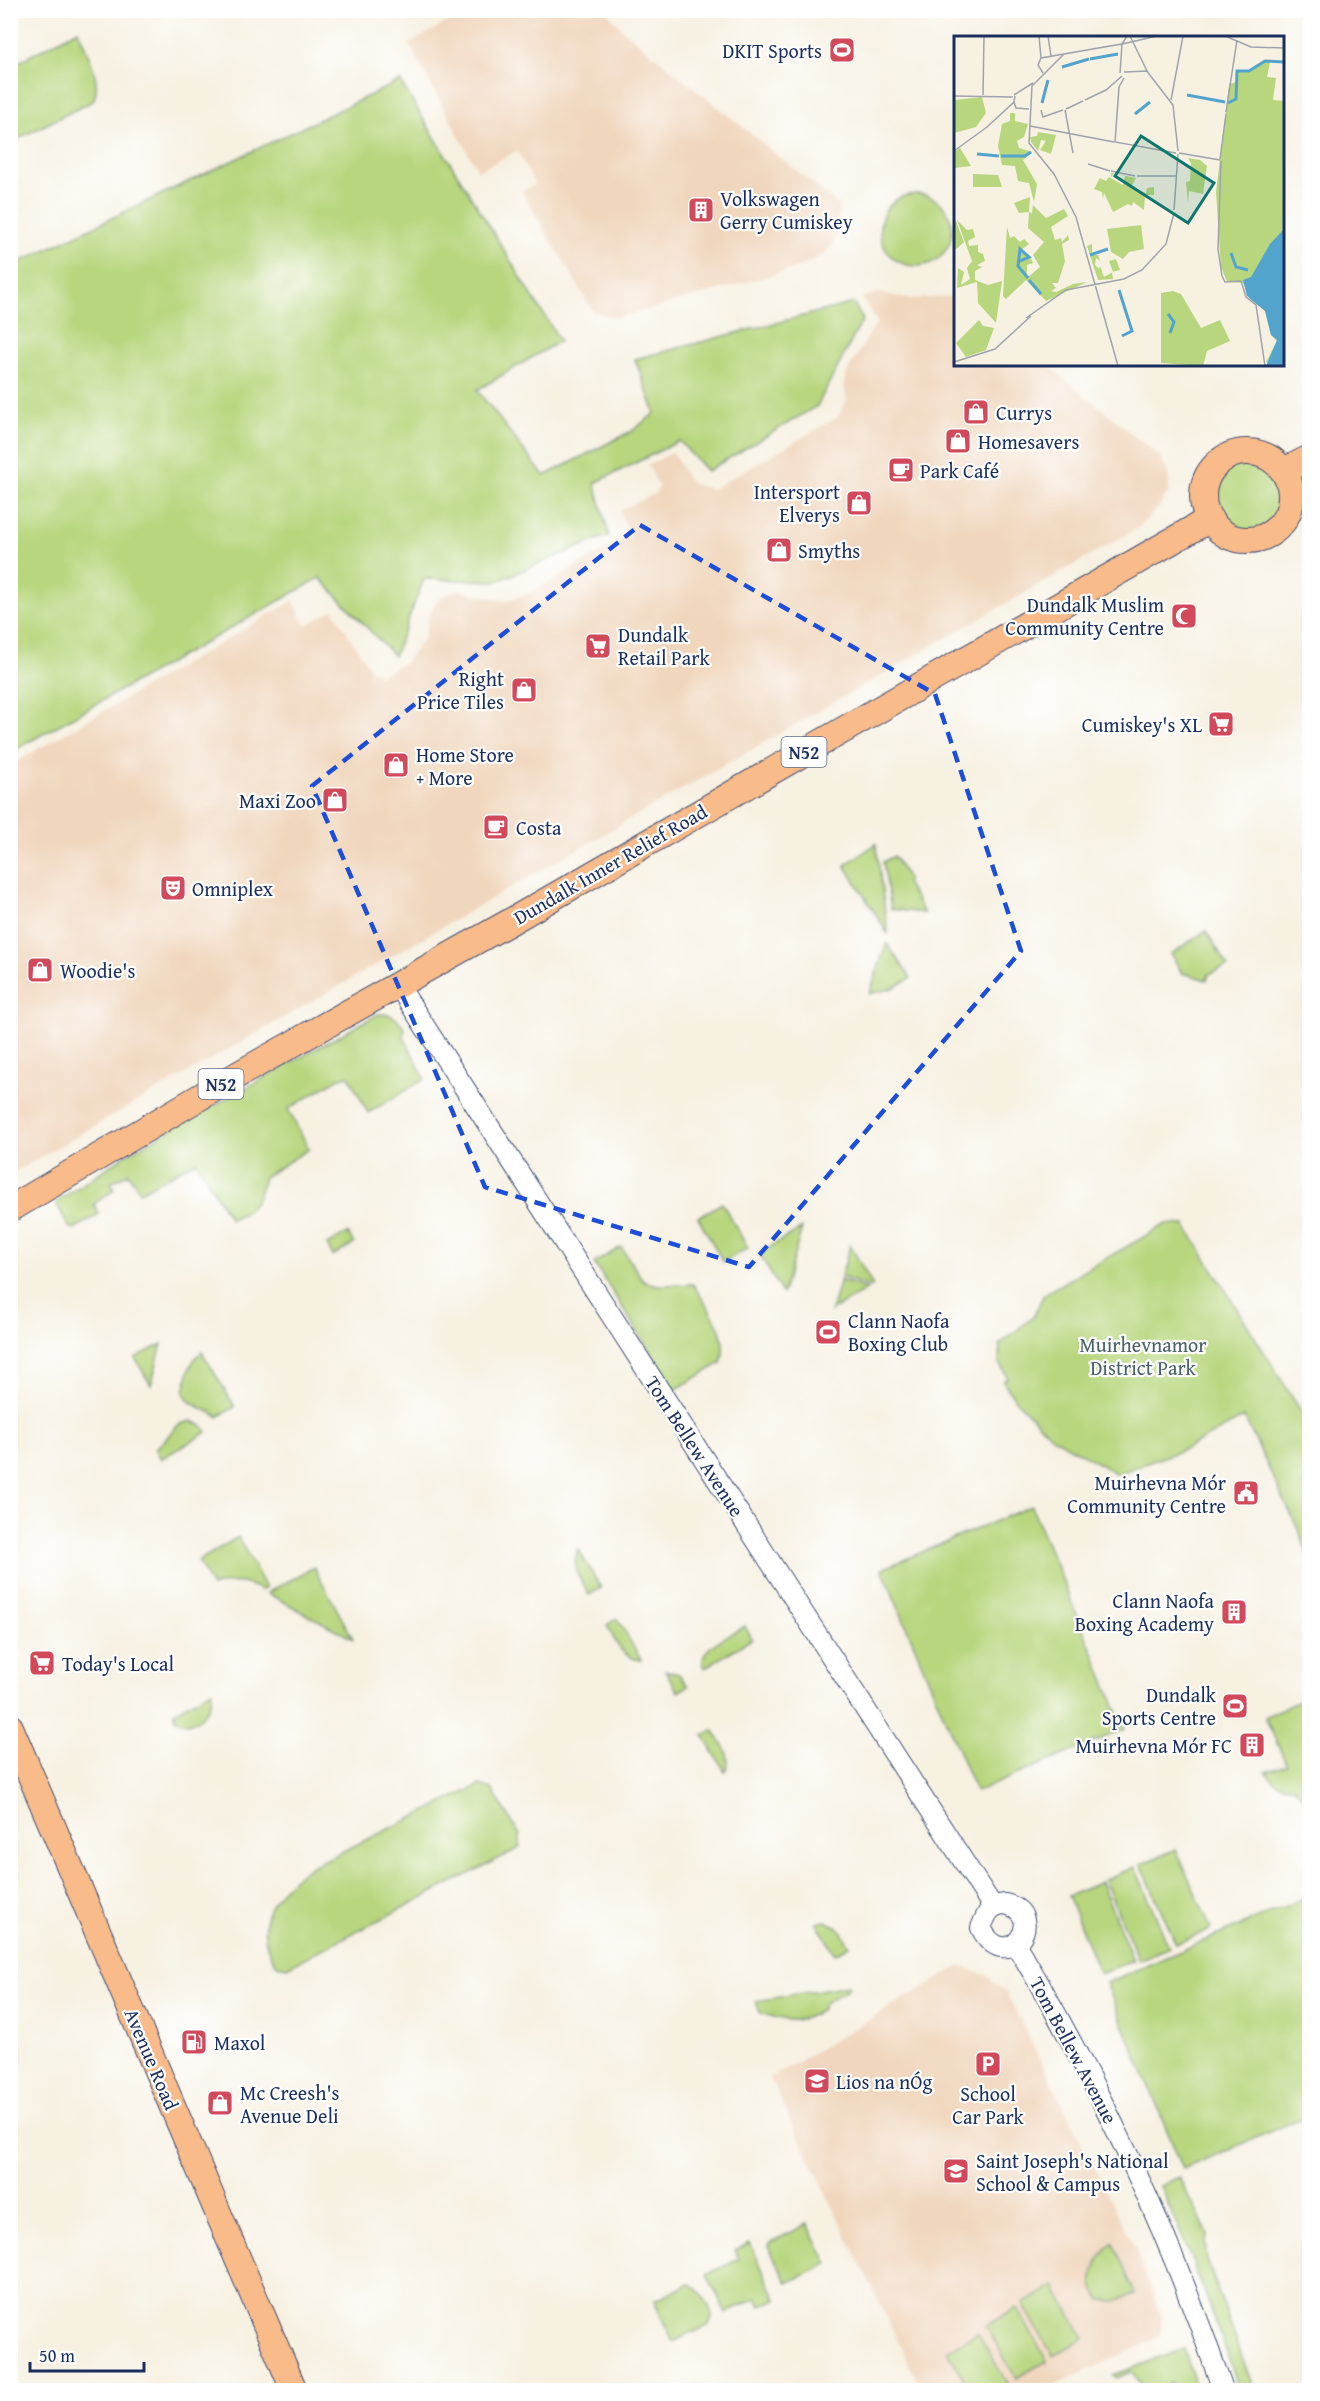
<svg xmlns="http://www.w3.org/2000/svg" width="1320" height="2401" font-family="'Gentium Book Plus',serif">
  <rect width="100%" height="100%" fill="#fff"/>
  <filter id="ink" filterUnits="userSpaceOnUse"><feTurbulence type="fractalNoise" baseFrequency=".0167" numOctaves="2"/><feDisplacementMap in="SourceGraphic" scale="12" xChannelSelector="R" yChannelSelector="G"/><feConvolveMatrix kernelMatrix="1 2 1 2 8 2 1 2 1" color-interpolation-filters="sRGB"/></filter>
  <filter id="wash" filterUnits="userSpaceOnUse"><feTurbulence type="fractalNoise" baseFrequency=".008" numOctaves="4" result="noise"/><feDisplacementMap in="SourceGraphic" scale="24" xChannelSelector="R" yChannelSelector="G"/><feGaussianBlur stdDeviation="1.35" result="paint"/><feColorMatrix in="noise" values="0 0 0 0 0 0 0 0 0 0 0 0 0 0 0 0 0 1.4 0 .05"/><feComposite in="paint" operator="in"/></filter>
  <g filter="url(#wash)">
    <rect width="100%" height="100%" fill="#f7f1e2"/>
    <!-- built -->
    <path fill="#f0d6bc" d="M469 10 606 11 624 31 839 205 838 236 825 254 797 268 618 318 594 313 522 191 535 184 517 151 478 171 409 44Z
      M878 293 909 299 955 296 956 364 1048 365 1159 456 1168 473 1169 491 1159 507 1138 528 11 1174V765L293 601 306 625 333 610 370 669 380 675 406 662 425 636 429 614 439 599 448 594 457 590 504 601 516 598 528 594 631 535 619 511 656 493 659 487 648 465 673 452 686 477 694 485 712 489 838 417 847 400 844 386 846 374 877 322 862 298Z
      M960 1966 986 1975 1007 1994 1135 2248 1162 2318 1161 2336 1045 2390H922L770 2078Z"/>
    <!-- green -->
    <path fill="#b7d67d" stroke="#69826e" stroke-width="1.5" d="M78 30C85 50 104 80 93 101L11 142V66Z
      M400 81 560 341 477 390 544 476 632 431 655 413 635 359 853 303 863 319 817 406 707 471 679 441 595 483 609 535 497 581 424 579 394 656 320 578 11 752V266Z
      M880 230a36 36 0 1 1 72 0a36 36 0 1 1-72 0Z
      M1211 496a36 36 0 1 1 72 0a36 36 0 1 1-72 0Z
      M876 844 888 934 845 865Z
      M894 856 908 879 906 883 924 913 891 909 883 862Z
      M1206 931 1228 966 1209 974 1207 980 1182 973 1171 954Z
      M887 944 911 978 893 988 869 994C874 984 883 949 887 944Z
      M378 1014C392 1014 399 1017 405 1030L403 1035 425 1079 368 1113 349 1076 341 1077 288 1109 309 1149 264 1177C259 1199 254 1212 230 1219L196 1161 140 1192 128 1173 111 1183 114 1190 94 1204 99 1214 74 1229 69 1227 56 1203 58 1201 127 1154Z
      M722 1203 748 1248 723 1262 698 1217Z
      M1166 1224 1185 1225 1309 1424V1558L1300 1533 1244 1417 1185 1449 1117 1474 1052 1437 1016 1401 1003 1381 1008 1378 999 1363 1000 1344 1033 1317 1044 1294Z
      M802 1228 783 1293H782L759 1253Z
      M348 1233 354 1244 333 1256 327 1245Z
      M850 1245 873 1286 871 1287 841 1277Z
      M621 1247 644 1282 659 1285 693 1284C708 1310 731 1333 721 1363L675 1390 594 1263Z
      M840 1280 868 1289 831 1311Z
      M162 1344 151 1385 135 1358Z
      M202 1352 235 1407 218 1417C206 1406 190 1409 184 1392 187 1377 189 1361 202 1352Z
      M191 1421 201 1425 207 1432 161 1459 155 1448C172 1439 168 1425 191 1421Z
      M1031 1506 1125 1729 976 1792 882 1569Z
      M238 1537 266 1588 261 1590C244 1581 231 1580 212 1587L198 1561Z
      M578 1549 601 1588 589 1595C580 1579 570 1567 578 1549Z
      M314 1567 353 1639 267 1593Z
      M617 1618 641 1660C621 1659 615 1640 607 1625Z
      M745 1626 752 1639 704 1668C696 1647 731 1635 745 1626Z
      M665 1670 679 1674 688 1686 678 1692Z
      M212 1690C212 1709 198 1730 177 1720L174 1712Z
      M1309 1695V1804L1294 1787 1279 1784 1265 1772 1287 1765 1265 1717Z
      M713 1730C721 1742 734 1757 725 1771L703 1735Z
      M480 1785 492 1789 520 1835V1846L518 1849 287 1967 277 1965C249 1925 272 1893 306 1869Z
      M1176 1849 1211 1929 1176 1944 1141 1864Z
      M1135 1867 1169 1947 1139 1960 1104 1880Z
      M1101 1882 1133 1960 1100 1974 1068 1896Z
      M1309 1896V2115L1183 2169 1106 1983Z
      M825 1921 838 1927 850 1946 835 1954 817 1923Z
      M848 1985 849 1988 824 2003 822 2009C796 2026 789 2021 760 2013L756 2001Z
      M1179 2177 1208 2234 1205 2242 1207 2260 1254 2390H1239C1217 2320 1190 2253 1160 2186Z
      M808 2224 828 2264 788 2283 768 2246 769 2243Z
      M1113 2242 1135 2294 1115 2301 1101 2300C1083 2279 1097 2260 1113 2242Z
      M750 2243 776 2299 761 2306 757 2298 726 2313 707 2274 739 2259 735 2250Z
      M689 2284C698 2285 711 2307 712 2316 712 2321 710 2322 708 2326L673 2342 654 2301Z
      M1054 2286 1084 2338 1053 2356 1023 2304Z
      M1017 2308 1047 2361 1016 2378 986 2326Z
      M978 2333 1008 2385 999 2390H970L947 2350Z
      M1184 2349 1197 2390H1174L1170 2382 1154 2390H1145L1131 2372 1117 2378 1113 2375Z"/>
  </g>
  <g filter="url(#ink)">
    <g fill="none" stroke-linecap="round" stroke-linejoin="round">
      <defs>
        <path id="minor" d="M398 985 993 1907
          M1005 1904C1050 1914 1007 1979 981 1928 986 1915 989 1905 1005 1904Z
          M1015 1944C1037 1977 1055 2012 1074 2047 1133 2158 1183 2272 1223 2390"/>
        <path id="major" d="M1203 496a44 44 0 1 1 88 0a44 44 0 1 1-88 0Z
          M1284 471 1310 458
          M10 1209 239 1074 508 923 1210 519
          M10 1727 294 2390"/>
      </defs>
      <!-- minor casing -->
      <use href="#minor" stroke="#3c4c72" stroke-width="22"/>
      <!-- major casing -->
      <use href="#major" stroke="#3c4c72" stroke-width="28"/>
      <!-- minor -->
      <use href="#minor" stroke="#fff" stroke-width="20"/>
      <!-- major -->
      <use href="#major" stroke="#fabb8b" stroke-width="26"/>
    </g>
  </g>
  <!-- marked area -->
  <path fill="none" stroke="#1d4ed8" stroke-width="4.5" stroke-dasharray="12 8" stroke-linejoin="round" d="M640 525 935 694 1021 951 749 1267 485 1187 312 786Z"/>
  <!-- icons -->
  <defs>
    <symbol id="stadium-square" viewBox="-11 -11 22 22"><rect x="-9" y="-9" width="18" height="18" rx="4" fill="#d1495b" stroke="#fff"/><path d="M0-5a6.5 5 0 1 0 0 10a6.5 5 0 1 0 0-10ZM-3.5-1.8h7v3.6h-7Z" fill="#fff"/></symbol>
    <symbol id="building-square" viewBox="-11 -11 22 22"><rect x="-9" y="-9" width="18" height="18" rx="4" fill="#d1495b" stroke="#fff"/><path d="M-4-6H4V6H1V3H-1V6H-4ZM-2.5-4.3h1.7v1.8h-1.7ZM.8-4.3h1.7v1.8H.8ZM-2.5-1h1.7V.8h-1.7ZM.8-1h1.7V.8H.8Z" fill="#fff"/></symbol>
    <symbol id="shop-square" viewBox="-11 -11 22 22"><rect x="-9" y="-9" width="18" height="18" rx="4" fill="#d1495b" stroke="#fff"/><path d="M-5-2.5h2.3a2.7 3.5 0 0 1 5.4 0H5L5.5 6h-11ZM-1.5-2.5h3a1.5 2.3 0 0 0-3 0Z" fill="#fff"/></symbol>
    <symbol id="cafe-square" viewBox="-11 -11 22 22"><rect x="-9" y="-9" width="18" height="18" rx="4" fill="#d1495b" stroke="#fff"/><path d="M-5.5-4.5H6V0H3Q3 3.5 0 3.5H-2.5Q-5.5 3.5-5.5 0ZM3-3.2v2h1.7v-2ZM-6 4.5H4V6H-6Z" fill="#fff"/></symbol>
    <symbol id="mosque-square" viewBox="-11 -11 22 22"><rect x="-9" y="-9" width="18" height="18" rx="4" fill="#d1495b" stroke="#fff"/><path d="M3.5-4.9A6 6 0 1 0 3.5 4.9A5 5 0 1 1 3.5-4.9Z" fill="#fff"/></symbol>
    <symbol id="supermarket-square" viewBox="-11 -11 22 22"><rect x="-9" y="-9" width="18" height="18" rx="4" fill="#d1495b" stroke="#fff"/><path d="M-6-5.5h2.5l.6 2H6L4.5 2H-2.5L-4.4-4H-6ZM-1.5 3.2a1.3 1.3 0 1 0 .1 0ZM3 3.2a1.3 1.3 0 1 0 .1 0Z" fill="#fff"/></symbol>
    <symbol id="theatre-square" viewBox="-11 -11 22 22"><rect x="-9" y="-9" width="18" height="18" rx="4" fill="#d1495b" stroke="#fff"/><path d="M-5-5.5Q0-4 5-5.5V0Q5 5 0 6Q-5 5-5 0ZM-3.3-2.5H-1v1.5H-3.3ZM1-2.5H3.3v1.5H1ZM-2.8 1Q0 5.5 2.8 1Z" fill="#fff"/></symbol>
    <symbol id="civic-square" viewBox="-11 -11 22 22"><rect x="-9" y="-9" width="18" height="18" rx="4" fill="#d1495b" stroke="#fff"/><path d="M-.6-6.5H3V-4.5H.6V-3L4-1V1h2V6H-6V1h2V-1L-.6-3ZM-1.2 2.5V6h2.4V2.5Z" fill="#fff"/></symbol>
    <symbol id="fuel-square" viewBox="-11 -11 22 22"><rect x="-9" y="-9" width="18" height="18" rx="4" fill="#d1495b" stroke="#fff"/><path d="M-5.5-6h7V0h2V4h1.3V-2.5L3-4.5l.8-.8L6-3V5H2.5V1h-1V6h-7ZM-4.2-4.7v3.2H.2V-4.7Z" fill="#fff"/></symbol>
    <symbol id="parking-square" viewBox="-11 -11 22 22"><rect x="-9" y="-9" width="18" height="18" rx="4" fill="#d1495b" stroke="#fff"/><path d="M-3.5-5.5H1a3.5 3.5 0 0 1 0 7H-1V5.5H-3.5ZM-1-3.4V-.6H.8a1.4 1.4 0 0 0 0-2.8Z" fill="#fff"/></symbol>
    <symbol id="school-square" viewBox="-11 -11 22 22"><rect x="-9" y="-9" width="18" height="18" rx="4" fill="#d1495b" stroke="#fff"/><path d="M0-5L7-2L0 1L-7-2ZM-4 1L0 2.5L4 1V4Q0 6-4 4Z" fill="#fff"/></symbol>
  </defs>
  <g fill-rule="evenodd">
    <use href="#stadium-square" x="827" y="35" width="30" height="30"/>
    <use href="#building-square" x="686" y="195" width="30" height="30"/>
    <use href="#shop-square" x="961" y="397" width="30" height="30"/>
    <use href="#shop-square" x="943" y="426" width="30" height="30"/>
    <use href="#cafe-square" x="886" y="455" width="30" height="30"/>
    <use href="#shop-square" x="844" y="488" width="30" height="30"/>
    <use href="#shop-square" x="764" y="535" width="30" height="30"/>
    <use href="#mosque-square" x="1169" y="601" width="30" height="30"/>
    <use href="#supermarket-square" x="583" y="631" width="30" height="30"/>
    <use href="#shop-square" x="509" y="675" width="30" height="30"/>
    <use href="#supermarket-square" x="1206" y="709" width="30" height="30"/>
    <use href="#shop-square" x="381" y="750" width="30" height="30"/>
    <use href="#shop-square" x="320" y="785" width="30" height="30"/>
    <use href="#cafe-square" x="481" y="812" width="30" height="30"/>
    <use href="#theatre-square" x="158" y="873" width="30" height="30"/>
    <use href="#shop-square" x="25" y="955" width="30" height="30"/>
    <use href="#stadium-square" x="813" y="1317" width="30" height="30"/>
    <use href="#civic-square" x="1231" y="1478" width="30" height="30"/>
    <use href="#building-square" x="1219" y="1597" width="30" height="30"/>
    <use href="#supermarket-square" x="27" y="1648" width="30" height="30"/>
    <use href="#stadium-square" x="1220" y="1691" width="30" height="30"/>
    <use href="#building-square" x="1237" y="1730" width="30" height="30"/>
    <use href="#fuel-square" x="179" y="2027" width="30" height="30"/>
    <use href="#parking-square" x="973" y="2049" width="30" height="30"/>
    <use href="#school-square" x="802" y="2066" width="30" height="30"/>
    <use href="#shop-square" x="205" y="2088" width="30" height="30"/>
    <use href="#school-square" x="941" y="2156" width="30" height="30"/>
  </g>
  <g text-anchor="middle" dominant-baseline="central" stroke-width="4.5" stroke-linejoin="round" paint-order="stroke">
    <!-- shield labels -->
    <g fill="#fff" stroke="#5f6d8e" stroke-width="1.5">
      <rect x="781.5" y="737" width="45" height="30" rx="4.5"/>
      <rect x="198.5" y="1069" width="45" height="30" rx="4.5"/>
    </g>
    <g font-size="18" font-weight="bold" fill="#1b2f5e">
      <text x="804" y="752">N52</text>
      <text x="221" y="1084">N52</text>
    </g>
    <!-- poi labels -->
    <g font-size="20" fill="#1b2f5e" stroke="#fff" text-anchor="start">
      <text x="822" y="50" text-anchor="end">DKIT Sports</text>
      <text x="720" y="198">Volkswagen<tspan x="720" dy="23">Gerry Cumiskey</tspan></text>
      <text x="996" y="412">Currys</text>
      <text x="978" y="441">Homesavers</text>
      <text x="920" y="470">Park Café</text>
      <text x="840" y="491" text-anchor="end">Intersport<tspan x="840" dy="23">Elverys</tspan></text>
      <text x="798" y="550">Smyths</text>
      <text x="1164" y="604" text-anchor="end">Dundalk Muslim<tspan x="1164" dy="23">Community Centre</tspan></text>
      <text x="618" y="634">Dundalk<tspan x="618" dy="23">Retail Park</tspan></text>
      <text x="504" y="678" text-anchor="end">Right<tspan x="504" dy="23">Price Tiles</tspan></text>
      <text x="1202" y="724" text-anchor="end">Cumiskey's XL</text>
      <text x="416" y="754">Home Store<tspan x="416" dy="23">+ More</tspan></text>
      <text x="316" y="800" text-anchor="end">Maxi Zoo</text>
      <text x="516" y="827">Costa</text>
      <text x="192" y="888">Omniplex</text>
      <text x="60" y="970">Woodie's</text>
      <text x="848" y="1320">Clann Naofa<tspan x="848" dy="23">Boxing Club</tspan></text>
      <text x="1226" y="1482" text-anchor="end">Muirhevna Mór<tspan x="1226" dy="23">Community Centre</tspan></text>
      <text x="1214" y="1600" text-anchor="end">Clann Naofa<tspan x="1214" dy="23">Boxing Academy</tspan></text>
      <text x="62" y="1663">Today's Local</text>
      <text x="1216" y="1694" text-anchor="end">Dundalk<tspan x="1216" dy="23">Sports Centre</tspan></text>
      <text x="1232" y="1745" text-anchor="end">Muirhevna Mór FC</text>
      <text x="214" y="2042">Maxol</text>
      <text x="836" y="2081">Lios na nÓg</text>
      <text x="240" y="2092">Mc Creesh's<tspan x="240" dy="23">Avenue Deli</tspan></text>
      <text x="988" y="2093" text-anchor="middle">School<tspan x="988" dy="23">Car Park</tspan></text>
      <text x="976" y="2160">Saint Joseph's National<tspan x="976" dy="23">School &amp; Campus</tspan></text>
    </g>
    <!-- street labels -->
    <g font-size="20" fill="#1b2f5e" stroke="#fff">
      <text transform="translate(610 864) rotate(-30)">Dundalk Inner Relief Road</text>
      <text transform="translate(695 1446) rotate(57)">Tom Bellew Avenue</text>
      <text transform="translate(1074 2050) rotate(62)">Tom Bellew Avenue</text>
      <text transform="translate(152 2059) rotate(67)">Avenue Road</text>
    </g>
    <!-- park labels -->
    <g font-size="20" fill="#4a6167" stroke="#fff">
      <text x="1143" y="1344">Muirhevnamor<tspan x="1143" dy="23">District Park</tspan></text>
    </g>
  </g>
  <!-- overview -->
  <g transform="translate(954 36)">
    <rect width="330" height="330" fill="#f7f1e2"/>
    <path d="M310 26H316L313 41 322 42 319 64 330 65V330L312 326 323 305 317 299 311 275 296 263 289 247 273 246 267 231 262 156 275 48 283 46V36L296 35ZM28 61 32 77 22 91 0 97V64ZM56 77H61V85L74 88 70 101 63 105 65 112 78 116 69 124 83 148 80 166 75 147 64 145 61 130 48 129 44 110 48 88 56 85ZM84 96 102 99 97 118 86 114 92 105 87 104 84 115 77 106 76 101 83 100ZM6 112 17 130 0 132V116ZM234 122 246 124 253 130 249 158 235 155 234 167 232 146 236 145 237 127ZM157 137 182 142 177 151 185 156 192 157 193 152 200 151V159H191L190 174 179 166 178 170 174 168 159 176 150 157 149 163 148 156 140 153 146 142 152 145 155 141 169 149 171 140 160 138 157 141ZM19 138 44 139 48 151H19ZM76 161 75 176 78 177 79 169 92 182 110 173 114 180 97 191 101 204 107 202 108 206 114 199 115 204 108 208 111 225 104 247H98L102 252 97 255 102 256 119 248 133 246 92 265 72 244 52 263 49 260 53 191 56 202 60 200 66 206 70 203 75 208 67 214 74 221 65 226 76 221 79 227 73 229V242L86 231 79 219 90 206 74 192 75 176 65 177 60 167ZM0 180 10 206 0 215ZM3 184 13 194 19 193 21 201 14 205 15 210 24 209V216L29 218 31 225 23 229 28 231 21 235V244L34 249 48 245 42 287 24 267 23 246 3 252 4 232 10 236 7 249 16 243 13 232 18 225ZM187 189 190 213 175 216 169 223 157 216 153 193ZM138 208V219H144L146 225 142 222 141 229 145 233 146 230 150 241 159 236 155 225 162 223 166 234 158 236 159 243 144 244 133 210ZM219 255 227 258 247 292 266 284 276 305 253 315 249 330 207 327V257ZM25 284 29 290 40 292 32 314 12 321 2 307Z" fill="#b7d67d"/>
    <path d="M330 193V330H312L323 304 317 299 311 275 293 260 289 244 297 241 316 208Z" fill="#53a4cd"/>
    <path fill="none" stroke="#53a4cd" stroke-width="3" d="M136 23 164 18M108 31 135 23M233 59 271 66M88 67 94 44M274 67 282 63 283 35H295L311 25 330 26M181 78 196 66M23 118 45 120M47 120H71L77 116M277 217 282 231 294 234M136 219 154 213M66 225 75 221 66 213 64 230 74 242M75 244 87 258M165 254 178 295 168 300M214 278 220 286 216 297"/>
    <path fill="none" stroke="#9fa3ad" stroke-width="1.5" d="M85 0 87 22M94 0 97 20M173 0 168 8 203 0M176 0 194 37M271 0 297 11 330 12M110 18 78 50 75 107 100 138 122 181 164 330M192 34 219 69 224 115M170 36 194 35M89 37 84 29 87 22 168 8 166 37M170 42 165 51 161 106 222 117M29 59 30 0M60 59 79 47M0 60 59 61M131 64 152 54 168 40M217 64 229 0M60 66 62 72 75 73M112 73 129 65M87 74 89 81 109 74M111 74 119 117M272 76 283 4M76 90 160 106M0 115 33 91 60 66 61 60M225 117 266 124M266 123 272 78M267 125 264 213 268 240 271 246 287 245 292 261 302 269 311 330M134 128 156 135M157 135 181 140M183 140H222M220 174 224 118M72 282 112 254 170 243 188 234 212 208 220 177M0 326 41 313 77 280"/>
    <path fill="#0f766e" fill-opacity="0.15" stroke="#0f766e" stroke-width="3" d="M187 100 260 147 234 187 161 140Z"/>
    <rect width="330" height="330" fill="none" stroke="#1b2f5e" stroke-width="3"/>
  </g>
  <!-- margin -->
  <rect width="1320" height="2401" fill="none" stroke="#fff" stroke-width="36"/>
  <!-- scale -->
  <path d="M30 2362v9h114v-9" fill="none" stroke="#1b2f5e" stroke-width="3"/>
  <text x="39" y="2362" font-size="18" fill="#1b2f5e" stroke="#ffffff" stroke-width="4.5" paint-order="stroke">50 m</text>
</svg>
